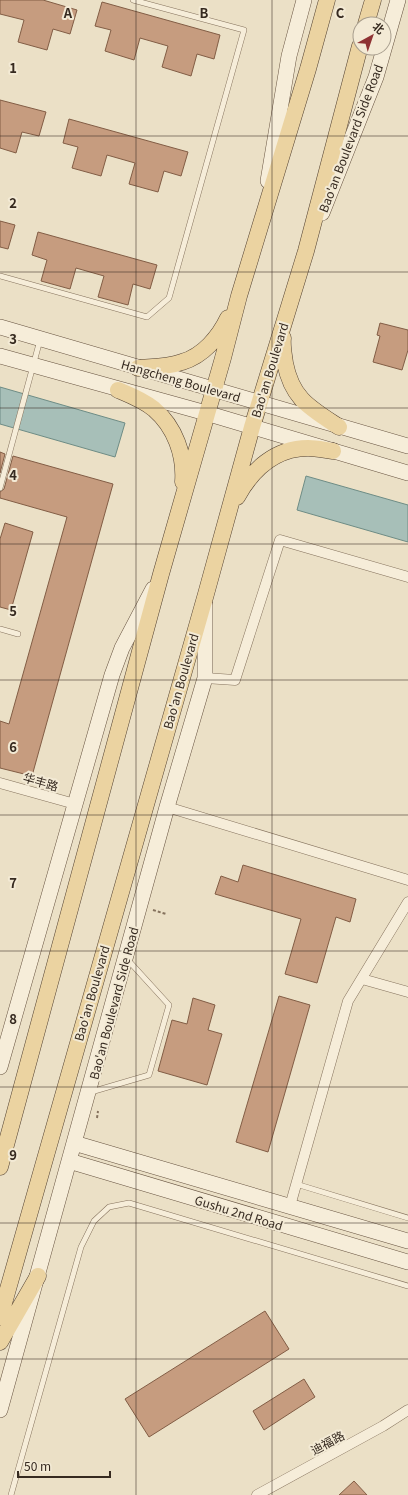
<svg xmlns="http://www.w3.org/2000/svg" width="408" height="1495" font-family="Georgia,'Noto Sans SC',serif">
  <rect width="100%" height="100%" fill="#ebe0c6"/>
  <!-- water -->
  <path fill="#a7bfb8" stroke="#6e8c85" d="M0 387 125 423 115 457 0 424Z
    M306 476 408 505V542L297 510Z"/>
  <!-- building -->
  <path fill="#c69c7f" stroke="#825d45" d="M0 0H43L77 10 70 34 53 29 47 50 18 42 24 20 0 14Z
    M102 2 220 35 214 59 197 54 191 76 162 67 168 46 140 38 134 60 105 51 111 30 95 26Z
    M0 100 46 112 39 136 22 132 16 153 0 148Z
    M69 119 188 152 181 176 164 171 158 192 129 184 135 163 107 155 101 176 72 168 78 147 63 143Z
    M0 221 15 225 8 249 0 247Z
    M38 232 157 265 150 289 133 284 128 305 98 297 104 276 76 268 70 289 41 281 47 260 32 255Z
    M380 323 408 330V350L402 370 373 362 380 336 377 335Z
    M0 452 5 454 0 473Z
    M13 456 113 484 32 776 0 768V721L9 724 67 517 0 498V492L4 489Z
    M5 523 33 532 11 610 0 607V539Z
    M243 865 356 899 350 922 336 917 317 983 285 974 301 919 215 894 221 876 238 882Z
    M279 996 310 1005 268 1152 236 1142Z
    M193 998 215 1005 208 1030 222 1034 207 1085 158 1071 172 1020 187 1024Z
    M265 1311 289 1349 149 1437 125 1399Z
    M304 1379 315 1397 264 1430 253 1411Z
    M354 1481 367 1495H339Z"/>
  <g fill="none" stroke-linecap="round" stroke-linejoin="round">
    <defs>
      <path id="lane" d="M0 276 147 317 169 298 244 30 133 0
        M0 488 40 340
        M0 629 18 634
        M91 1092 149 1075 169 1005 127 959
        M296 1184 408 1218
        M11 1495 81 1247 94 1221 109 1207 129 1203 408 1286"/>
      <path id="street" d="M205 678 235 680 280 540 408 577
        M0 783 75 804
        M167 807 408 880
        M362 979 408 992
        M290 1206 348 1001 408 902
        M257 1495 383 1426 408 1410"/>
      <path id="secondary" d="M268 181 289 56 304 0
        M322 213 376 77 398 0
        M0 327 408 446
        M0 356 206 413 408 473
        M0 1067 112 675 122 648 153 589
        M74 1143 408 1241
        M69 1161 408 1262
        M0 1410 167 807 205 678V605"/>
      <path id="primary" d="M366 24 373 0
        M283 338C282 346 284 355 285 363 292 399 310 408 339 427
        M138 368C153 367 168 367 182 362 203 356 219 337 228 318
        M118 390C130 395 143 400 154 409 175 427 185 455 183 482
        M237 497C252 470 275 448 308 448 316 448 325 450 333 451
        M0 1167 161 574 223 358 239 296 308 69 327 0
        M0 1317 206 594 252 427 306 251 360 46
        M0 1342 38 1276"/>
    </defs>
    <!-- lane casing -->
    <use href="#lane" stroke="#85725d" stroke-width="6"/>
    <!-- street casing -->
    <use href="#street" stroke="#85725d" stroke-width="11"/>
    <!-- secondary casing -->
    <use href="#secondary" stroke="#675340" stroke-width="16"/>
    <!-- primary casing -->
    <use href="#primary" stroke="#534131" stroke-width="17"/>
    <!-- path -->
    <path stroke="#85725d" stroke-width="2" stroke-dasharray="3 2" stroke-linecap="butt" d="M153 910 166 914
      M97 1118 98 1111"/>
    <!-- lane -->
    <use href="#lane" stroke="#f6edd9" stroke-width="5"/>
    <!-- street -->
    <use href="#street" stroke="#f6edd9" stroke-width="10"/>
    <!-- secondary -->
    <use href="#secondary" stroke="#f6edd9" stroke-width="15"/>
    <!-- primary -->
    <use href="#primary" stroke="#ebd3a1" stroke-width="16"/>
  </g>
  <!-- grid -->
  <path fill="none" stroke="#362a20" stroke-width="1" stroke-opacity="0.55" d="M136 0V1495M272 0V1495M0 136H408M0 272H408M0 408H408M0 544H408M0 680H408M0 815H408M0 951H408M0 1087H408M0 1223H408M0 1359H408"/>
  <g text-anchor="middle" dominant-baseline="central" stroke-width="4" stroke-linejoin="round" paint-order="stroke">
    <!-- street labels -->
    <g font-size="12" fill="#362a20" stroke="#f3ead5">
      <text transform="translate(350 138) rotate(-69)">Bao'an Boulevard Side Road</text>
      <text transform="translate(269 370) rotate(-73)">Bao'an Boulevard</text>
      <text transform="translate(181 380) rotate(16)">Hangcheng Boulevard</text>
      <text transform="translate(180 681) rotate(-74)">Bao'an Boulevard</text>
      <text transform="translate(41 781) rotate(16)">华丰路</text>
      <text transform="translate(91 993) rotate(-74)">Bao'an Boulevard</text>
      <text transform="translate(113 1003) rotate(-75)">Bao'an Boulevard Side Road</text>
      <text transform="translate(239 1212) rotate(17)">Gushu 2nd Road</text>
      <text transform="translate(327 1442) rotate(-28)">迪福路</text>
    </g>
  </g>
  <g font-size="13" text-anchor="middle" font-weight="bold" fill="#362a20" stroke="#f3ead5" stroke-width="4" stroke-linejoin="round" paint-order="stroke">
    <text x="68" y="18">A</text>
    <text x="204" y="18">B</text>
    <text x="340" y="18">C</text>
    <text x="13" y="73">1</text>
    <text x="13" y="208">2</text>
    <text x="13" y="344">3</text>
    <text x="13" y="480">4</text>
    <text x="13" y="616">5</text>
    <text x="13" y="752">6</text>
    <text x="13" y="888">7</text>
    <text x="13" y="1024">8</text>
    <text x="13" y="1160">9</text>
  </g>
  <!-- north arrow -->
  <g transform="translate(372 36) rotate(40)"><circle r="19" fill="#f3ead5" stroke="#a79d8d"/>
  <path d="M0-3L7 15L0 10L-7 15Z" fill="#8f3233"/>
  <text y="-6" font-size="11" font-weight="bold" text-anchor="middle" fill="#362a20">北</text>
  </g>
  <!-- scale -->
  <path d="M18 1471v6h92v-6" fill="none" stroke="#362a20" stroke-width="2"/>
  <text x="24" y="1471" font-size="12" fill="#362a20" stroke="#f3ead5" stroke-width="3" paint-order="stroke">50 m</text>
</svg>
